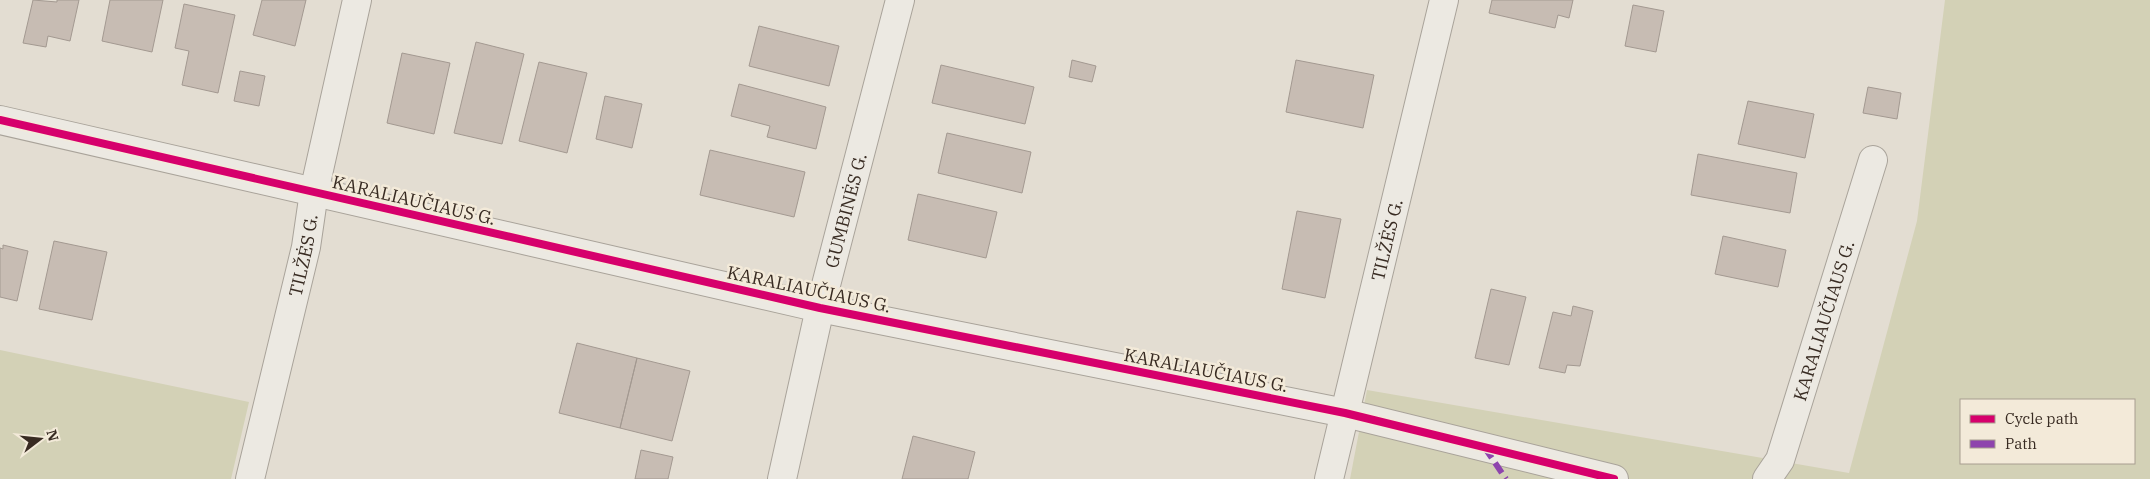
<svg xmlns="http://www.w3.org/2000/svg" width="2150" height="479" font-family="'IBM Plex Serif',serif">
  <rect width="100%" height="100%" fill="#e3ddd2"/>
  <!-- green -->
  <path fill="#d3d1b6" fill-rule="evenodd" d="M1945 0H2150V479H1350L1367 390 1849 473 1917 221ZM1961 400H2134V463H1961Z
    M0 350 249 402 231 479H0Z"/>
  <!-- building -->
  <path fill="#c7bcb3" stroke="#a39991" d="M33 0 57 2V0H79L70 41 48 36 46 47 23 43Z
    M110 0H163L152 52 102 41Z
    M262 0H306L295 46 253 35Z
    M1492 0H1573L1569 18 1558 15 1555 28 1489 13Z
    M184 4 235 15 218 93 182 85 189 51 175 48Z
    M1633 5 1664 11 1656 52 1625 46Z
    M759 26 839 46 829 86 749 66Z
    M476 42 524 54 502 144 454 133Z
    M402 53 450 63 434 134 387 123Z
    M1072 60 1096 66 1092 82 1069 77Z
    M1296 60 1374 75 1363 128 1286 112Z
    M539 62 587 73 567 153 519 141Z
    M941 65 1034 87 1025 124 932 103Z
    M240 71 265 76 259 106 234 101Z
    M739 84 826 107 816 149 767 137 770 126 731 116Z
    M1868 87 1901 93 1897 119 1863 113Z
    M605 96 642 104 632 148 596 139Z
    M1748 101 1814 114 1805 158 1738 144Z
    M947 133 1031 152 1022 193 938 173Z
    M710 150 805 172 794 217 700 195Z
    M1698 154 1797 173 1790 213 1691 195Z
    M918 194 997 212 986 258 908 240Z
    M1297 211 1341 219 1325 298 1282 289Z
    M1723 236 1786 250 1778 287 1715 274Z
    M54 241 107 252 92 320 39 309Z
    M3 245 28 251 17 301 0 297V248L3 249Z
    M1491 289 1526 297 1509 365 1475 358Z
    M1573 306 1593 311 1580 366 1567 365 1565 373 1539 368 1553 312 1571 316Z
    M577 343 637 358 620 428 559 413Z
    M637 358 690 371 672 441 620 428Z
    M913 436 975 452 968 479H902Z
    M641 450 673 457 668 479H635Z"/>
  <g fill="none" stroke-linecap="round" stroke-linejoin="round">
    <defs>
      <g id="street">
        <path d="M0 120 820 308 1345 413 1614 479"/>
        <path id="s1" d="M250 479 306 247 314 192 357 0"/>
        <path id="s2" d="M782 479 820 308 900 0"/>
        <path id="s3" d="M1329 479 1444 0"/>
        <path id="s4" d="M1767 479 1780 460 1873 160"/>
      </g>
    </defs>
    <!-- street casing -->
    <use href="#street" stroke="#a9a39a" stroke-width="30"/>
    <!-- street -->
    <use href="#street" stroke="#ece9e2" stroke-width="28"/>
    <!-- quiet -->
    <path stroke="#8e44ad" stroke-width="6" stroke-dasharray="12 6" stroke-linecap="butt" d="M1485 448 1506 479"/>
    <defs>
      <path id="cycleway" d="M0 120 820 308 1345 413 1614 479"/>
    </defs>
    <!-- cycleway casing -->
    <use href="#cycleway" stroke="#f3ead9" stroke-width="11"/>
    <!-- cycleway -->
    <use href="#cycleway" stroke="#d6006c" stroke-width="8"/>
  </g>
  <g text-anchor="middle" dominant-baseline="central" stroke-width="5" stroke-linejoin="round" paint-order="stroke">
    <!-- street labels -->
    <g font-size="18" fill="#382b22" stroke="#f3ead9">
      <text transform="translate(414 200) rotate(13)">KARALIAUČIAUS G.</text>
      <text stroke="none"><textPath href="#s2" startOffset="276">GUMBINĖS G.</textPath></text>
      <text stroke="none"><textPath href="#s3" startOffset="246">TILŽĖS G.</textPath></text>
      <text stroke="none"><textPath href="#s1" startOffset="230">TILŽĖS G.</textPath></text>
      <text transform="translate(809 289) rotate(12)">KARALIAUČIAUS G.</text>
      <text stroke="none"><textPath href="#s4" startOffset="169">KARALIAUČIAUS G.</textPath></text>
      <text transform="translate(1206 370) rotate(11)">KARALIAUČIAUS G.</text>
    </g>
  </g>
  <!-- legend -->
  <rect x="1960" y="399" width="175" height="65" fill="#f3ead9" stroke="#a89e90"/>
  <rect x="1970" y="415" width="25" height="8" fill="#d6006c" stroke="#a89e90"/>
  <text x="2005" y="424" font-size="15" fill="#382b22">Cycle path</text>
  <rect x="1970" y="440" width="25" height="8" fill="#8e44ad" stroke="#a89e90"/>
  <text x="2005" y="449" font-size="15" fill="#382b22">Path</text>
  <!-- north arrow -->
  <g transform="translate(40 439) rotate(74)" stroke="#f3ead9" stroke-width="4" paint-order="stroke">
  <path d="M0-4L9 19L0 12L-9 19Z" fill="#382b22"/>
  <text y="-8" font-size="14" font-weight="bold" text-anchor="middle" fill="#382b22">N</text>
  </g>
</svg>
